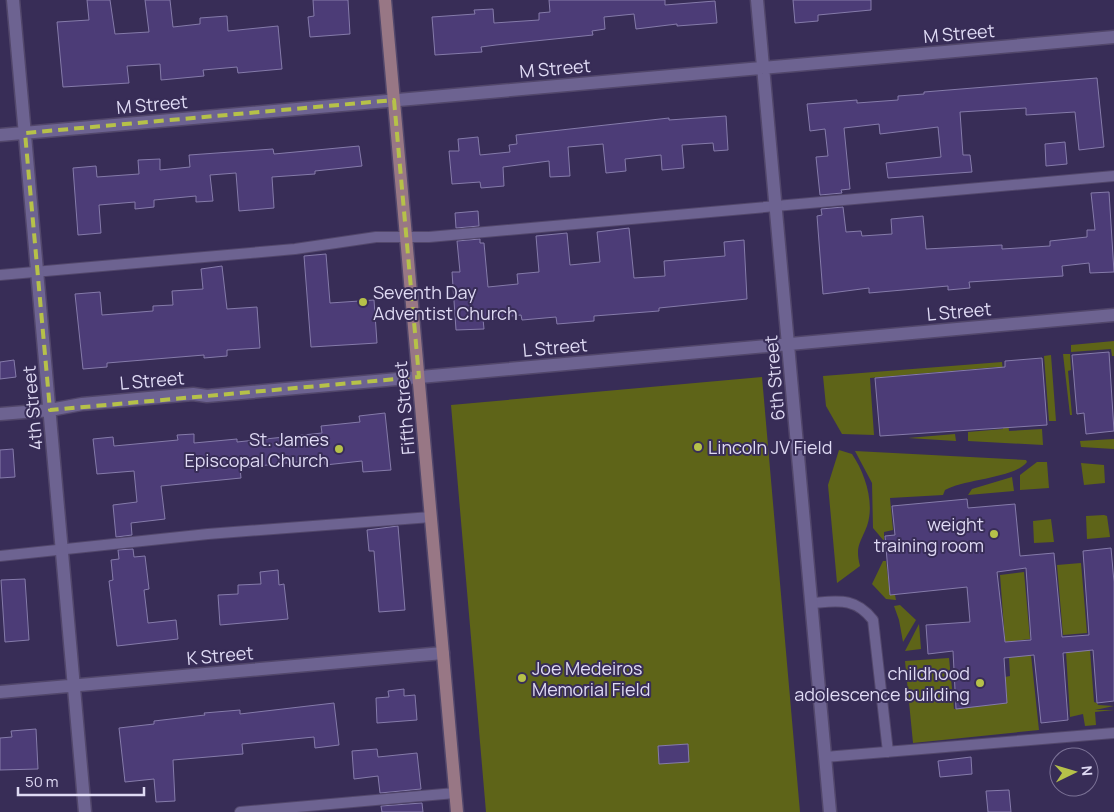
<svg xmlns="http://www.w3.org/2000/svg" width="1114" height="812" font-family="Manrope,sans-serif">
  <rect width="100%" height="100%" fill="#382d57"/>
  <!-- green -->
  <path fill="#5e6418" d="M1114 341V356H1112L1111 349 1071 352V345Z
    M1063 354H1070L1071 370 1068 371 1072 415H1070Z
    M1051 355 1056 421H1049L1044 356Z
    M1002 362 1009 431 1042 429 1043 445 968 441V432L1003 429 997 367 870 378 874 435 842 434 826 406 823 376Z
    M762 377 800 812H486L451 405Z
    M955 434 956 441 908 438Z
    M1114 439V449L1081 447 1080 441Z
    M839 450 852 454C865 473 875 503 867 526 860 544 855 546 860 566L837 583 828 485Z
    M855 451 1026 460 1027 462C1015 478 964 479 945 490L943 495 890 498 893 530 884 532V541L873 528 872 483Z
    M1037 462H1047L1049 488 1020 490V475Z
    M1081 463 1104 465 1105 483 1084 485Z
    M1012 477 1014 491 968 495 972 489Z
    M1104 515 1107 516 1110 537 1087 539 1086 516Z
    M1051 519 1054 542 1034 543 1033 521Z
    M883 561H886L890 595H895L896 600 886 599 872 584Z
    M1081 563 1087 633 1063 635 1057 565Z
    M1024 572 1030 639 1007 642 1005 641 1000 575Z
    M900 605 916 620 903 642 899 620 894 606Z
    M919 624 921 649 905 651Z
    M1090 650 1094 702 1097 703 1098 705 1114 706 1095 710H1114L1095 712 1096 725 1085 726 1083 714 1070 717 1066 652Z
    M1031 655 1039 730 913 743 905 661 949 658 954 709 1007 703 1005 677 1010 676 1009 657Z"/>
  <!-- building -->
  <path fill="#4c3c77" stroke="#857baa" fill-rule="evenodd" d="M87 0H110L115 34 149 32 145 0H170L173 27 200 24V18L227 16 228 31 278 26 282 69 238 73 237 67 203 70 204 76 161 80 160 64 127 66 129 83 63 87 57 22 89 20Z
    M313 0H348L350 34 310 37 308 17 314 16Z
    M549 0H665V5L715 1 717 23 677 26V24L636 29 634 14 604 17 605 29 592 31 593 35 496 45 481 47 482 52 435 55 432 17 475 14 474 10 493 9 494 23 539 20V13L550 12Z
    M793 0H871V10L818 15V21L795 23Z
    M1097 78 1104 147 1079 150 1075 112 1026 115V108L960 112 963 155H970L972 172 888 178 886 163 941 157 938 127 880 134 879 124 844 128 850 189 841 190 842 193 820 195 816 157 828 156 825 129 810 131 807 104 857 100V103L898 100V96L924 94V92Z
    M726 116 728 150 714 151 713 143 682 145 684 168 662 170 661 155 625 159 626 171 606 173 603 144 568 147 570 176 550 177 549 161 503 167 504 186 481 188 480 182 452 184 449 151H459L458 139 478 137 480 155 510 152 509 145 517 144 516 135 669 118V120Z
    M1065 142 1067 164 1046 166 1045 144Z
    M359 146 362 166 315 171V174L272 177 274 208 239 211 236 173 210 175 213 201 196 202V196L154 200V207L135 209V202L99 205 101 233 78 235 73 168 96 166 97 177 139 174 138 160 160 159V170L190 167 189 155 273 149 274 154Z
    M1109 192 1114 272 1090 273 1089 263 1062 266 1063 276 969 282 970 288 948 290V286L869 293V288L823 294 817 216 822 215 821 209 843 207 846 232 861 231 862 236 892 234 891 219 923 216 926 249 1002 245V249L1050 246V241L1087 237V230H1095L1091 193Z
    M478 211 479 226 456 228 455 213Z
    M629 228 634 278 665 276 664 261 725 256 724 242 744 240 747 299 659 308V311L594 316V321L557 324 556 317 522 320 521 315 483 319 484 329 456 330 452 272H460L457 241 480 239V243H484L488 287 518 284 517 274 539 272 536 236 567 233 570 265 600 262 597 232Z
    M326 254 330 303 374 300 377 343 311 347 304 256Z
    M222 266 227 309 257 307 260 348 227 350V356L204 358V355L107 363V367L83 369 75 294 100 292 102 315 153 311V306L173 305 172 291 203 289 201 269Z
    M1109 352 1114 431 1086 434 1084 413 1077 414 1072 355Z
    M1042 358 1047 425 880 436 875 378 1005 367V361Z
    M14 360 16 377 0 379V362Z
    M385 413 391 470 363 472 362 461 325 465 324 459 240 468 241 478 161 486 165 519 131 523 132 535 116 537 113 505 137 502 134 471 97 474 93 439 113 437 114 446 178 440 177 435 194 434V443L237 439V442L322 433 321 426 360 422 359 416Z
    M13 449 15 477 0 478V450Z
    M967 499 968 508 1015 504 1020 556 1054 553 1062 637 1089 635 1083 551 1111 548 1114 582V701L1097 703 1093 650 1063 653 1068 720 1041 723 1034 655 1004 658 1007 703 956 709 953 651 928 654 926 625 970 622 967 587 890 595 885 536 895 535 892 506ZM1026 568 1031 640 1005 642 997 572Z
    M398 526 405 610 379 612 374 551H369L367 530Z
    M133 549 134 557 145 556 149 589 144 590 148 623 176 620 178 639 117 646 109 581 113 580 111 560 119 559 118 550Z
    M278 570 279 585 284 584 288 619 220 625 218 595 238 594V585L261 584 260 572Z
    M25 579 29 640 5 642 1 580Z
    M404 689V696L415 695 417 720 377 723 376 698 389 697 388 691Z
    M334 703 339 745 315 748 314 737 242 744 243 754 173 760 175 801 156 802 154 779 125 782 119 728 154 724V721L205 715 204 713 240 710V714Z
    M36 729 38 769 0 770V738L12 737 11 731Z
    M688 744 689 762 659 764 658 746Z
    M377 749 378 757 417 753 421 789 380 793 378 776 354 779 352 751Z
    M971 757 972 774 940 777 938 761Z
    M1009 790 1011 812H988L986 791Z
    M422 803 423 812H382L381 806Z"/>
  <g fill="none" stroke-linecap="round" stroke-linejoin="round">
    <defs>
      <path id="lane" d="M0 275 295 249 376 237H429L1114 176
        M0 556 208 534 431 517
        M812 603C838 601 855 597 873 620L888 752
        M825 757 1114 733
        M240 812 455 793"/>
      <path id="street" d="M13 0 85 812
        M757 0 830 812
        M0 135 1114 37
        M0 414 50 410 82 404 193 394 207 396 1114 315
        M0 692 443 653"/>
      <path id="secondary" d="M385 0 457 812"/>
    </defs>
    <!-- lane casing -->
    <use href="#lane" stroke="#52476b" stroke-width="12"/>
    <!-- street casing -->
    <use href="#street" stroke="#52476b" stroke-width="15"/>
    <!-- secondary casing -->
    <use href="#secondary" stroke="#52476b" stroke-width="15"/>
    <!-- lane -->
    <use href="#lane" stroke="#6d6391" stroke-width="10"/>
    <!-- street -->
    <use href="#street" stroke="#6d6391" stroke-width="12"/>
    <!-- secondary -->
    <use href="#secondary" stroke="#987785" stroke-width="12"/>
  </g>
  <!-- marked area -->
  <path fill="none" stroke="#b6c149" stroke-width="4" stroke-dasharray="10 6" stroke-linejoin="round" d="M394 100 419 377 50 410 25 133Z"/>
  <!-- markers -->
  <g fill="#b6c149" stroke="#382d57" stroke-width="2">
    <circle cx="363" cy="302" r="5"/>
    <circle cx="698" cy="447" r="5"/>
    <circle cx="339" cy="449" r="5"/>
    <circle cx="994" cy="534" r="5"/>
    <circle cx="522" cy="678" r="5"/>
    <circle cx="980" cy="683" r="5"/>
  </g>
  <g text-anchor="middle" dominant-baseline="central" stroke-width="4" stroke-linejoin="round" paint-order="stroke">
    <!-- street labels -->
    <g font-size="18" fill="#dfdaf4" stroke="#382d57">
      <text transform="translate(959 33) rotate(-5)">M Street</text>
      <text transform="translate(555 68) rotate(-5)">M Street</text>
      <text transform="translate(152 104) rotate(-5)">M Street</text>
      <text transform="translate(959 311) rotate(-5)">L Street</text>
      <text transform="translate(555 347) rotate(-5)">L Street</text>
      <text transform="translate(774 378) rotate(-95)">6th Street</text>
      <text transform="translate(152 380) rotate(-5)">L Street</text>
      <text transform="translate(32 408) rotate(-95)">4th Street</text>
      <text transform="translate(404 408) rotate(-95)">Fifth Street</text>
      <text transform="translate(220 655) rotate(-5)">K Street</text>
    </g>
    <!-- poi labels -->
    <g font-size="18" fill="#dfdaf4" stroke="#382d57" text-anchor="start">
      <text x="373" y="292">Seventh Day<tspan x="373" dy="21">Adventist Church</tspan></text>
      <text x="329" y="439" text-anchor="end">St. James<tspan x="329" dy="21">Episcopal Church</tspan></text>
      <text x="708" y="447">Lincoln JV Field</text>
      <text x="984" y="524" text-anchor="end">weight<tspan x="984" dy="21">training room</tspan></text>
      <text x="532" y="668">Joe Medeiros<tspan x="532" dy="21">Memorial Field</tspan></text>
      <text x="970" y="673" text-anchor="end">childhood<tspan x="970" dy="21">adolescence building</tspan></text>
    </g>
  </g>
  <!-- north arrow -->
  <g transform="translate(1074 772) rotate(85)"><circle r="24" fill="#382d57" stroke="#7b7296"/>
  <path d="M0-4L9 19L0 12L-9 19Z" fill="#b6c149"/>
  <text y="-8" font-size="14" font-weight="bold" text-anchor="middle" fill="#dfdaf4">N</text>
  </g>
  <!-- scale -->
  <path d="M18 787v8h126v-8" fill="none" stroke="#dfdaf4" stroke-width="2.5"/>
  <text x="25" y="787" font-size="15" fill="#dfdaf4" stroke="#382d57" stroke-width="4" paint-order="stroke">50 m</text>
</svg>
